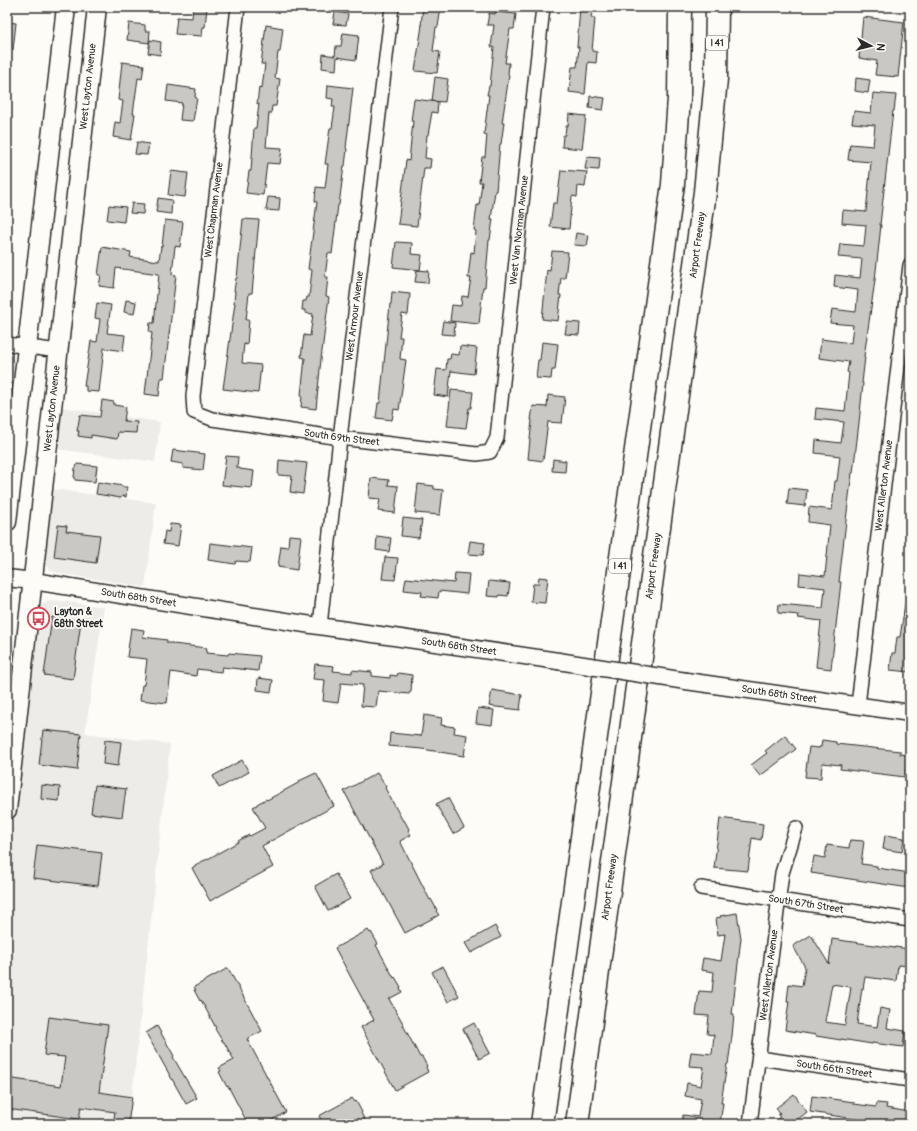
<svg xmlns="http://www.w3.org/2000/svg" width="917" height="1131" font-family="Pangolin,sans-serif">
  <rect width="100%" height="100%" fill="#fdfcf7"/>
  <filter id="ink" filterUnits="userSpaceOnUse"><feTurbulence type="fractalNoise" baseFrequency=".025" numOctaves="2"/><feDisplacementMap in="SourceGraphic" scale="8" xChannelSelector="R" yChannelSelector="G"/><feConvolveMatrix kernelMatrix="1 2 1 2 8 2 1 2 1" color-interpolation-filters="sRGB"/></filter>
  <g filter="url(#ink)">
    <!-- built -->
    <path fill="#edece8" d="M7 353 11 354 14 361 7 428Z
      M61 407 160 422 155 462 56 449Z
      M52 489 156 503 145 587 57 573 50 570 45 564 44 558Z
      M49 601 70 602 104 607 85 733 170 744 129 1124H7V878L38 612 41 605Z"/>
    <!-- building -->
    <path fill="#c9c8c4" stroke="#2b2b2b" fill-rule="evenodd" d="M193 7H207L205 27H203L202 36 175 34 177 17 192 18Z
      M423 7H441L438 27H436L433 51 440 52 437 73 415 71 422 25H421Z
      M580 7H593L591 18H595L592 51 597 52 596 63 588 62 585 94 569 92 572 67H577L579 47H577Z
      M335 12 348 14 346 25 333 24Z
      M495 12 516 14 514 29H510L505 63H509L508 74 509 75 502 123H504L501 144H500L496 191H495L491 219H493L490 240H489L485 287H483L479 324 450 321 452 305 461 306 462 296 468 297 471 278H468L471 252 474 253 476 231 474 230 477 205 479 206 482 182H479L482 157H485L487 135 484 134 489 95H487L489 86H490L494 47H491L494 25H487L489 13 495 14Z
      M863 17 904 22 898 77 875 75 877 61 859 58Z
      M7 22 16 23 13 50H7Z
      M129 23 145 25V31H150L149 43 127 40Z
      M266 25 283 28 280 52H278L275 78 280 79 276 106H272L271 114 269 113 266 147 282 148 280 164 267 163 263 195 246 193 249 171H251L254 128H256L259 104H257L259 87 262 88 265 64H261Z
      M343 33 359 35 356 60 337 57 336 70 322 68 323 54 335 56 336 46H341Z
      M150 40 161 42 160 55 148 53Z
      M122 62 144 65 142 79 138 78 133 114H135L131 140 113 137 115 122 120 123 123 101 118 100Z
      M435 77 448 79 445 102 432 101Z
      M856 78 870 80 868 93 855 91Z
      M168 85 196 89 195 97 197 98 193 121 180 120 182 103 166 101Z
      M328 85 353 88 346 148 347 149 345 166H344L339 205H338L332 254 328 253 325 277H328L326 296 329 297 321 359 316 409 301 407 302 395H301L305 358 301 357 304 335 310 336 313 314 305 313V310H302L303 301H306L307 297H309L312 270 308 269 317 202 315 201 316 187 325 188 328 164H325L330 128H332L335 107H332L333 99 327 98Z
      M873 93 896 95 894 111H893L880 225H881L875 280 864 357H865L862 383H863L859 423 853 473H852L847 512 839 582H841L831 669 816 667 821 621 798 618 799 615 778 613 779 604 823 608 825 588 799 585 800 573 825 576 830 525 808 522 809 507 832 510 835 481H837L840 456 815 453 816 440 841 443 844 422 815 419 816 408 845 411 849 373 847 372 849 362 819 358 821 339 851 343 853 325 830 323 832 309 856 312 858 290 834 287 835 275 860 278 862 259 838 257 840 244 864 246 866 225 842 223 843 210 866 212 871 162 848 160 850 144 873 146 875 125 852 123 854 111 871 113Z
      M590 96 605 98 603 110 589 108Z
      M414 99 438 102 437 113 432 112 428 135H427L425 158 431 159 430 168H424L417 226 398 224 406 160 409 161 413 121H411Z
      M569 114 586 116 582 149 562 147 563 135H565L566 126H568Z
      M137 142 149 144 147 155 135 154Z
      M587 157 600 158 599 170 585 169Z
      M561 170 587 172 585 187 578 186 577 197 572 196 569 229 550 227 553 203H557Z
      M171 171 188 173 185 197 168 195Z
      M268 197 280 198 279 211 266 210Z
      M158 198 172 200 171 214 156 212Z
      M132 203 144 204 143 214 130 213Z
      M109 205 126 207 124 222 107 220Z
      M243 219 259 220 252 293H249L246 320H249L247 345 244 344 242 363 261 365 258 393 223 389 235 303H234L235 291H234L236 278H237Z
      M165 220 183 222 180 247 175 246 172 274 176 275 164 378H161L159 396 145 394 152 333 149 332 150 323H154L159 274 116 268 114 288 99 286 101 275H98L102 247 131 252 130 257 159 261 161 246H162Z
      M576 233 589 235 587 246 574 245Z
      M396 242 412 243 411 254 422 255 420 270 393 267Z
      M552 251 568 252 565 278H561L559 295H561L558 321 542 319 547 270 550 271Z
      M417 270 429 271 428 283 415 282Z
      M392 292 410 294 408 315 402 314 399 337H402L400 359 406 360 399 410 394 409 392 420 376 418 378 403H380L390 304H391Z
      M126 300 136 302 134 314 124 312Z
      M97 303 111 305 107 333 125 335 123 351 104 348 99 392 86 391V386H84L91 341 97 342 100 319 95 318Z
      M443 321 455 323 454 335 441 334Z
      M567 322 580 323 579 335 565 334Z
      M542 342 558 344 555 370H552L551 379 536 378 538 360H540Z
      M460 346 477 348 474 374 451 371 448 397 434 395 437 369 446 370 447 359H450L451 354 459 355Z
      M451 390 473 392 471 408H469L466 428 447 426Z
      M548 395 565 397 562 423 548 422 543 461 528 459 532 420H531L533 406 547 407Z
      M102 400 114 402V405L126 407 124 421 137 422 136 433 118 432 117 439 91 435V438L78 436 79 431H77L80 415 100 417Z
      M173 450 205 454 203 470 183 468V464L171 462Z
      M226 456 238 457 237 468H240V469L254 471 252 488 222 485Z
      M553 459 566 461 565 472 552 471Z
      M279 460 307 463 303 494 290 492 292 476 278 475Z
      M77 464 97 466 95 482 75 480V477H74L75 468H76Z
      M371 478 389 480 388 485 398 486 395 513 378 511 380 499 369 498Z
      M98 482 123 486 122 487H127L126 497 122 496 121 498 96 494Z
      M418 484 434 486V489L443 490 440 515 415 513Z
      M789 488 807 490 805 506 787 504Z
      M403 518 422 520 419 538 401 536Z
      M170 524 181 525 178 546 163 544 165 531 169 532Z
      M58 525 67 526 66 531 100 535 96 563 54 557Z
      M289 535 301 536 297 570 278 567 281 546 288 547Z
      M377 536 391 538 389 552 376 550Z
      M470 541 485 543 483 555 468 554Z
      M210 543 252 548 250 562 236 561 235 564 208 560Z
      M385 557 398 558 395 580 382 579Z
      M455 573 469 574 467 594 439 591 438 598 421 596 422 592 404 590 406 578 454 583Z
      M539 577 548 578 545 603 531 602 533 584H538Z
      M489 581 510 583 508 596 499 595V597L487 596Z
      M905 604H910V672L890 670 892 653H895L897 637H900Z
      M52 617 81 621 73 679 44 675Z
      M131 628 144 630 143 637 167 640V643H173V644L207 648 206 653 228 655 229 653 260 656 258 671 222 667 221 672 197 669 196 676 171 672 167 703 140 700 142 685H144L147 659 127 657Z
      M315 664 334 666 333 671 352 673V670L372 672V676L390 678V675L397 676 398 673 412 675 411 692H410L409 694 378 691 376 707 361 706 363 685 341 683 338 703 323 701 325 680 313 679Z
      M258 678 273 680 271 692 257 690Z
      M492 690 522 695 520 710 489 706Z
      M478 708 494 710 492 725 476 723Z
      M424 715 442 718 441 725 455 727 454 733 467 735 464 756 422 749 389 746 390 733 421 736Z
      M43 730 81 734 77 770 39 765Z
      M785 735 796 749 760 776 751 765 767 753 765 751Z
      M105 740 121 742 118 766 103 764Z
      M822 740 836 742V744L900 751V754L908 755 905 777 840 769 841 765 822 763 821 778 805 777 809 747 819 748V747H821Z
      M242 760 249 772 219 788 213 776Z
      M316 773 334 806 262 846 273 867 210 901 192 868 195 866V865L205 860H206L238 842V841L249 835 250 836 265 828 253 807 257 805V804L266 799 267 800 300 782 299 781Z
      M377 773 386 787 385 788 403 821 404 820 409 829 408 830 411 835 400 841 430 900 431 899 437 910 436 911 439 915 405 933 371 870 383 864 344 791Z
      M42 785 60 787 59 801 41 799Z
      M95 785 126 789 122 817 91 813Z
      M448 798 464 828 453 834 436 804Z
      M720 818 763 824 761 840 752 838 748 871 714 868Z
      M885 835 904 838 902 852 883 849Z
      M850 840 864 841 861 864 877 866V868L910 873 909 888 811 873 814 856 825 858 827 845 849 848Z
      M37 845 102 853 98 886 33 878Z
      M336 874 350 899 328 911 315 886Z
      M737 913 741 938 732 1014H734L732 1036 728 1064H727L721 1103H723L720 1124H682L683 1115 698 1117 701 1099 685 1096 687 1083 701 1086 704 1067 689 1066 691 1052 712 1054 714 1035 707 1034 709 1016 696 1015 699 991 712 992 714 972 701 970 703 958 721 961 725 934 718 935 716 918 721 917 720 916Z
      M495 926 501 937 471 953 465 943Z
      M368 930 370 933 371 932 378 944 376 945 394 978 395 977 401 987 400 988 402 992 389 999 404 1025H403L420 1057H422L427 1066 426 1067 428 1072 395 1090 361 1027 374 1020 335 948Z
      M811 935 829 964 832 939 895 948V947L910 949V966L898 965 896 981 865 977 863 989 862 988 857 1024 877 1027 880 1008 890 1010 887 1028 905 1031 903 1047 872 1043V1044L841 1039V1040L816 1036V1035L785 1030 789 1001H787L789 984 802 986 805 967 793 946ZM832 984 851 987 845 1025 825 1022Z
      M443 966 459 996 448 1002 432 972Z
      M228 968 262 1031 247 1039 286 1112 265 1124H248L228 1086 227 1087 219 1072 221 1071 219 1068 234 1060 224 1042H223L215 1029 216 1028 201 1000 200 1001 194 990H196L194 987Z
      M49 1017 108 1025 99 1092 132 1097 128 1124H113L115 1112 81 1107 79 1119 7 1109V1078L61 1086 65 1057 44 1055Z
      M474 1023 490 1053 479 1059 463 1029Z
      M157 1026 174 1056 173 1057 197 1098 186 1104 146 1033Z
      M794 1094 807 1112 792 1124H771L780 1117 778 1115 780 1114 776 1108Z
      M812 1096 854 1102V1104L876 1107 877 1103 887 1104 886 1108 910 1112V1124H878V1122H874L810 1112Z
      M352 1098 355 1102 356 1101 362 1112 361 1113 367 1124H323L319 1116Z"/>
    <g fill="none" stroke-linecap="round" stroke-linejoin="round">
      <defs>
        <g id="minor">
          <path id="s1" d="M238 7 193 396 194 412 212 419 340 438 477 454 490 452 497 438 543 7"/>
          <path d="M7 344 58 351"/>
          <path id="s2" d="M320 626 340 438 392 7"/>
          <path id="s3" d="M858 705 910 265"/>
          <path id="s4" d="M701 888 910 920"/>
          <path id="s5" d="M759 1058 910 1080"/>
          <path id="s6" d="M750 1124 782 873 796 828"/>
        </g>
        <g id="tertiary">
          <path id="s7" d="M7 578 33 581 305 624 558 661"/>
          <path id="s8" d="M686 681 910 713"/>
        </g>
        <g id="secondary">
          <path d="M7 522 66 7"/>
          <path id="s9" d="M7 810 97 7"/>
        </g>
        <g id="motorway">
          <path d="M542 1124 673 184 679 98 680 7"/>
          <path id="s10" d="M577 1124 705 192 716 79 717 7"/>
        </g>
      </defs>
      <!-- minor casing -->
      <use href="#minor" stroke="#2b2b2b" stroke-width="16"/>
      <!-- tertiary casing -->
      <use href="#tertiary" stroke="#2b2b2b" stroke-width="19"/>
      <!-- secondary casing -->
      <use href="#secondary" stroke="#2b2b2b" stroke-width="21"/>
      <!-- motorway casing -->
      <use href="#motorway" stroke="#2b2b2b" stroke-width="25"/>
      <!-- minor -->
      <use href="#minor" stroke="#fdfcf7" stroke-width="13"/>
      <!-- tertiary -->
      <use href="#tertiary" stroke="#fdfcf7" stroke-width="16"/>
      <!-- secondary -->
      <use href="#secondary" stroke="#fdfcf7" stroke-width="18"/>
      <!-- motorway -->
      <use href="#motorway" stroke="#fdfcf7" stroke-width="22"/>
      <defs>
        <path id="tertiary-bridge" d="M558 661 686 681"/>
      </defs>
      <!-- tertiary-bridge casing -->
      <use href="#tertiary-bridge" stroke="#2b2b2b" stroke-width="19" stroke-linecap="butt"/>
      <!-- tertiary-bridge -->
      <use href="#tertiary-bridge" stroke="#fdfcf7" stroke-width="16"/>
    </g>
  </g>
  <!-- icons -->
  <defs>
    <symbol id="bus-ring" viewBox="-11 -11 22 22"><circle r="9.5" fill="#fdfcf7" stroke="#d1495b" stroke-width="1.5"/><path d="M-5-6H5V4H4V6H2V4H-2V6H-4V4H-5ZM-3.5-4V0h7V-4ZM-3.5 1.2v1.5H-2V1.2ZM2 1.2v1.5H3.5V1.2Z" fill="#d1495b"/></symbol>
  </defs>
  <g fill-rule="evenodd">
    <use href="#bus-ring" x="26" y="606" width="25" height="25"/>
  </g>
  <g text-anchor="middle" dominant-baseline="central" stroke-width="3.5" stroke-linejoin="round" paint-order="stroke">
    <!-- shield labels -->
    <g fill="#fdfcf7" stroke="#6a6a68" stroke-width="1">
      <rect x="706" y="36" width="22" height="14" rx="3"/>
      <rect x="609" y="559" width="22" height="14" rx="3"/>
    </g>
    <g font-size="9" font-weight="bold" fill="#2b2b2b">
      <text x="717" y="43">I 41</text>
      <text x="620" y="566">I 41</text>
    </g>
    <!-- street labels -->
    <g font-size="10" fill="#2b2b2b" stroke="#fdfcf7">
      <text stroke="none"><textPath href="#s9" startOffset="728">West Layton Avenue</textPath></text>
      <text transform="translate(214 210) rotate(-83)">West Chapman Avenue</text>
      <text stroke="none"><textPath href="#s1" startOffset="932">West Van Norman Avenue</textPath></text>
      <text stroke="none"><textPath href="#s10" startOffset="887">Airport Freeway</textPath></text>
      <text stroke="none"><textPath href="#s2" startOffset="312">West Armour Avenue</textPath></text>
      <text stroke="none"><textPath href="#s9" startOffset="404">West Layton Avenue</textPath></text>
      <text stroke="none"><textPath href="#s1" startOffset="558">South 69th Street</textPath></text>
      <text stroke="none"><textPath href="#s3" startOffset="221">West Allerton Avenue</textPath></text>
      <text stroke="none"><textPath href="#s10" startOffset="563">Airport Freeway</textPath></text>
      <text stroke="none"><textPath href="#s7" startOffset="133">South 68th Street</textPath></text>
      <text stroke="none"><textPath href="#s7" startOffset="457">South 68th Street</textPath></text>
      <text stroke="none"><textPath href="#s8" startOffset="94">South 68th Street</textPath></text>
      <text stroke="none"><textPath href="#s10" startOffset="239">Airport Freeway</textPath></text>
      <text stroke="none"><textPath href="#s4" startOffset="106">South 67th Street</textPath></text>
      <text stroke="none"><textPath href="#s6" startOffset="150">West Allerton Avenue</textPath></text>
      <text stroke="none"><textPath href="#s5" startOffset="76">South 66th Street</textPath></text>
    </g>
    <!-- poi labels -->
    <g font-size="10" font-weight="bold" fill="#2b2b2b" stroke="#fdfcf7" text-anchor="start">
      <text x="54" y="612">Layton &amp;<tspan x="54" dy="12">68th Street</tspan></text>
    </g>
  </g>
  <!-- margin -->
  <rect width="917" height="1131" fill="none" stroke="#fdfcf7" stroke-width="24"/>
  <rect x="12" y="12" width="893" height="1107" fill="none" stroke="#2b2b2b" stroke-width="1.5" filter="url(#ink)"/>
  <!-- north arrow -->
  <g transform="translate(871 46) rotate(97)" stroke="#fdfcf7" stroke-width="3" paint-order="stroke">
  <path d="M0-3L7 15L0 10L-7 15Z" fill="#2b2b2b"/>
  <text y="-6" font-size="11" font-weight="bold" text-anchor="middle" fill="#2b2b2b">N</text>
  </g>
</svg>
